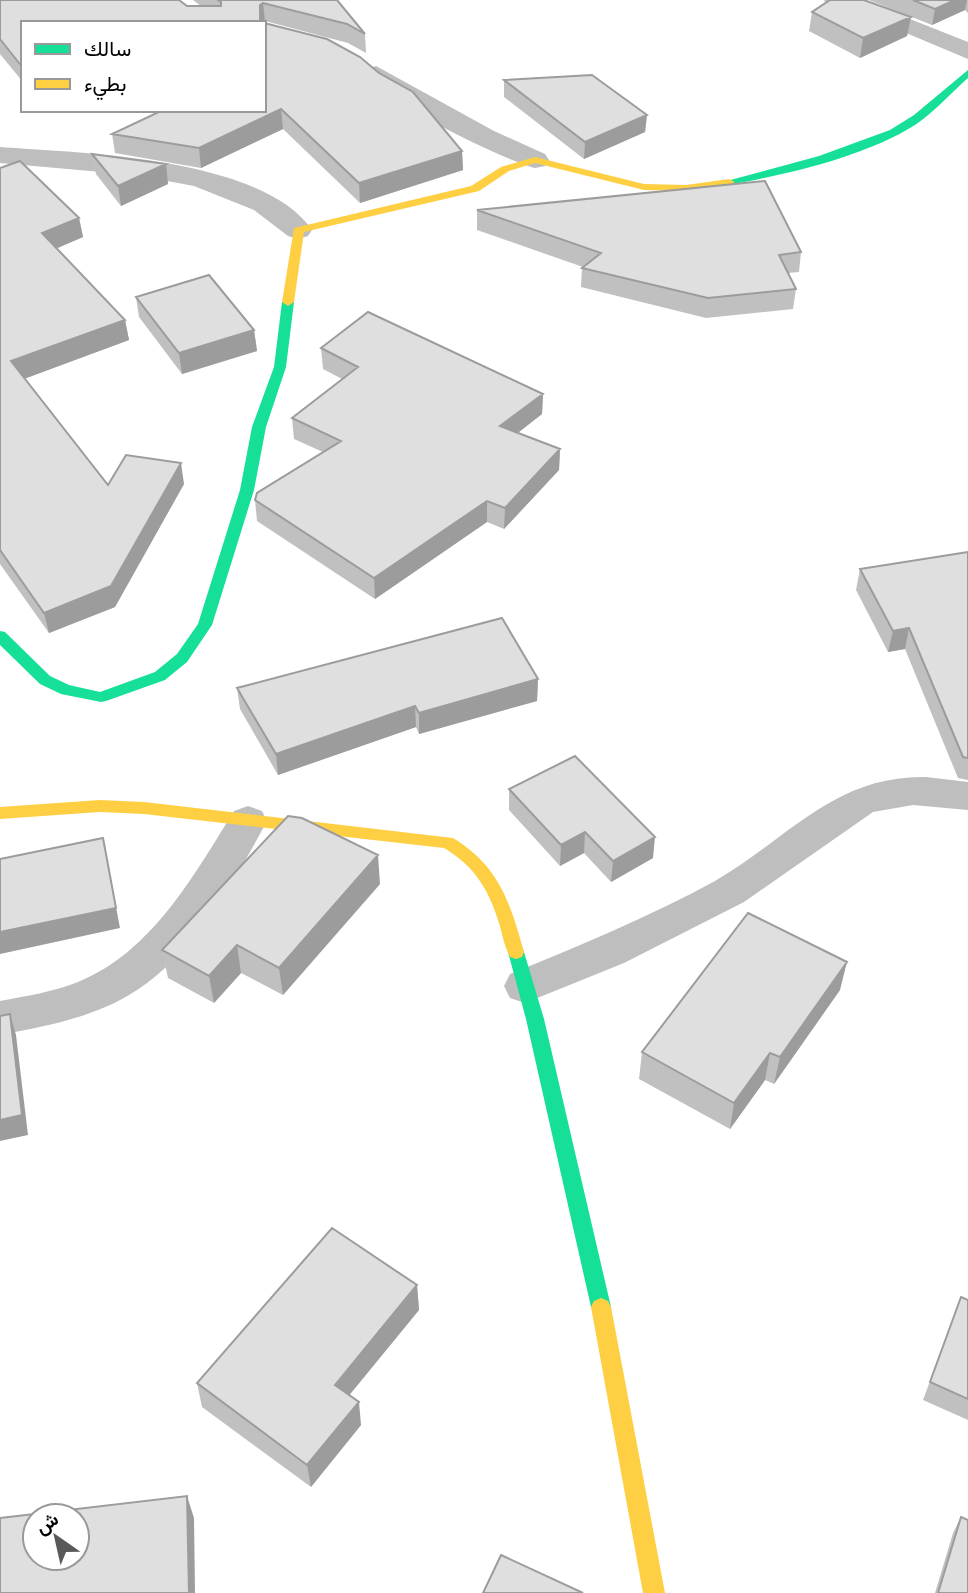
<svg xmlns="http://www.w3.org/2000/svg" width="968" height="1593" font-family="'Public Sans',Vazirmatn,sans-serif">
  <rect width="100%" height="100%" fill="#fff"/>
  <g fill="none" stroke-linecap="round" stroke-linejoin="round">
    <!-- street -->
    <path fill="#bebebe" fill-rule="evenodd" d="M824 0H862L968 42V59L868 17 827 5Z
      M376 66 494 131 545 154 549 160 545 166 535 168C503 160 380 99 363 74L367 69Z
      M0 147C81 153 262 157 312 230L308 236 298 239 288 236 254 210 194 186 135 175 0 163Z
      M926 777 968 782V810L913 805 873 812 744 902 624 963 525 1003 510 998 504 986 510 974C579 946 649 917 715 881 788 839 834 775 926 777Z
      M248 806 262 811 267 821C235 880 195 952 137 990 97 1017 46 1026 0 1035V1001C26 996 53 992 78 982 152 952 194 875 234 811Z"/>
    <!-- fast -->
    <path fill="#16e098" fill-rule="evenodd" d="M968 70V78C950 94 934 112 915 125 864 157 788 174 729 185L723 182 819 156 890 130 914 115Z
      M288 298 294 302 286 367 266 427 254 490 212 625 187 662 165 680 106 701 101 702 61 694 40 684 0 645V631L5 632 50 676 69 685 100 692 155 672 177 654 198 624 240 490 252 427 274 367 282 302Z
      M516 945 522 947 524 952 544 1019 611 1307 608 1313 601 1316 594 1313 591 1307 526 1019 508 952 510 947Z"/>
    <!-- slow -->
    <path fill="#ffcf43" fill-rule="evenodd" d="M535 157 644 184 686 185 729 179 735 182 729 185 686 191 644 190 535 163 509 171 479 191 304 232 294 302 288 306 282 302 294 228 471 186 501 167Z
      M100 800 144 802 453 838C499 866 510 902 524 952L522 957 516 959 510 957C504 946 502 932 498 920 488 888 473 865 444 848L144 814 100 812 0 819V807Z
      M601 1298 608 1301 611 1307 665 1593H643L591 1307 594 1301Z"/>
  </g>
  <!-- wall -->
  <path fill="#c0c0c0" d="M0 0H179L187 6H201L193 0H337L365 34 366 53 348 43 265 21 263 22 327 39 360 57 379 73 413 92 462 151 463 170 360 203 283 129 201 168 115 153 112 134 161 111V110H264V23H23V82L0 54Z
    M869 0H968V13L965 10 932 25Z
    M812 12 911 17 907 36 860 58 809 31Z
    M504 80 647 115 645 132 584 159 504 97Z
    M92 154 166 164 168 184 121 206 96 174Z
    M0 168 79 218 83 237 56 249 125 320 129 340 25 378 108 485 184 484 115 607 49 633 0 564Z
    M477 210 801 252 799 272 788 273 796 289 793 309 706 318 581 287 582 268 583 267 477 230Z
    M136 297 254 330 257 351 182 374 139 317Z
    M321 348 543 394 542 414 517 433 560 449 559 470 504 529 487 522 375 599 257 521 255 500 323 452 294 439 292 418 342 379 323 369Z
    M968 552V780L958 778 905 649 888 652 856 590 860 569Z
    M538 679 537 701 419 734 416 727 278 775 240 709 237 688Z
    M509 789 653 858 611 882 584 853 560 866 509 810Z
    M380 884 283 995 241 973 214 1003 168 978 162 950Z
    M840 990 774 1084 765 1080 730 1129 639 1079 642 1052Z
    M417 1285 419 1310 349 1395 361 1425 311 1487 202 1407 197 1383Z
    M961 1297 968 1300V1420L923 1400Z
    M961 1517 968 1593H935L953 1533Z"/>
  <!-- shaded-wall -->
  <path fill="#9c9c9c" d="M955 0H967L965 10 932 25 935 9Z
    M263 3 265 21 260 23V5Z
    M911 17 907 36 860 58 863 38Z
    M281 109 283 129 201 168 199 148Z
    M647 115 645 132 584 159 585 142Z
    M462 151 463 170 360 203 359 183Z
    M166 164 168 184 121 206 118 186Z
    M79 218 83 237 45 253 42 233Z
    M125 320 129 340 16 382 11 361Z
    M254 330 257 351 182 374 179 353Z
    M543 394 542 414 500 447V426Z
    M560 449 559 470 504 529 505 508Z
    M181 463 184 484 115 607 49 633 44 613Z
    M487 501V522L375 599 374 578Z
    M909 628 905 649 888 652 893 631Z
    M538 679 537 701 419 734V713Z
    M415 706 416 727 278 775 276 754Z
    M585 832 584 853 560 866 561 845Z
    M655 837 653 858 611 882 613 861Z
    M103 838 120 928 0 954V932Z
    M378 855 380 884 283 995 279 968Z
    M237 945 241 973 214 1003 209 976Z
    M847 962 840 990 774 1084 780 1057Z
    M10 1014 16 1035 28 1135 0 1141V1120Z
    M770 1053 765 1080 730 1129 734 1103Z
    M417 1285 419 1310 338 1409 335 1385Z
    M359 1402 361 1425 311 1487 307 1465Z
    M187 1496 194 1518 195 1593H189Z"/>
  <!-- building -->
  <path fill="#dfdfdf" stroke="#9c9c9c" stroke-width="2" fill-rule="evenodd" d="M0 0H179L187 6H221V2L218 0H337L365 34 347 24 263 3 260 5V22L327 39 360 57 379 73 413 92 462 151 359 183 281 109 199 148 112 134 163 110H264V23H23V68L0 39Z
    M830 0H864L911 17 863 38 812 12Z
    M913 0H955L935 9Z
    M592 75 647 115 585 142 504 80Z
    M92 154 166 164 118 186Z
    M20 161 79 218 42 233 125 320 11 361 108 485 126 455 181 463 111 586 44 613 0 550V168Z
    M765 181 801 252 779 255 796 289 708 298 582 268 601 253 477 210Z
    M209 275 254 330 179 353 136 297Z
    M368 312 543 394 500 426 560 449 505 508 487 501 374 578 255 500 257 493 341 441 292 418 358 367 321 348Z
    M968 552V758L963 757 909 628 893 631 860 569Z
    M502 618 538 679 419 713 415 706 276 754 237 688Z
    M575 756 655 837 613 861 585 832 561 845 509 789Z
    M288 816 302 818 378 855 279 968 237 945 209 976 162 950Z
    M103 838 116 908 0 932V859Z
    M748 913 847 962 780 1057 770 1053 734 1103 642 1052Z
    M10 1014 22 1115 0 1120V1016Z
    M332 1228 417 1285 335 1385 359 1402 307 1465 197 1383Z
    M961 1297 968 1300V1399L930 1382Z
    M187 1496 189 1593H0V1518ZM35 1516H77V1558H35Z
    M961 1517 968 1520V1593H938Z
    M501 1555 583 1593H483Z"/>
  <!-- legend -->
  <rect x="21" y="21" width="245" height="91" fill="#ffffff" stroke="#999999" stroke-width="2"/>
  <rect x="35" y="44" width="35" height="10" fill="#16e098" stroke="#999999" stroke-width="2"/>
  <text x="84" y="56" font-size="21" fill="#000000">سالك</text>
  <rect x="35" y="79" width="35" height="10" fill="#ffcf43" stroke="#999999" stroke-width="2"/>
  <text x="84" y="91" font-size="21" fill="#000000">بطيء</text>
  <!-- north arrow -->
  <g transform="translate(56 1537) rotate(326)"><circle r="33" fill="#ffffff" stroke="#999999" stroke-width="2"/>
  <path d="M0-5L12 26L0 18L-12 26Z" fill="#595959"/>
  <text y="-10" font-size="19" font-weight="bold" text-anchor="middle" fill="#000000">ش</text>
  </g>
</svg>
